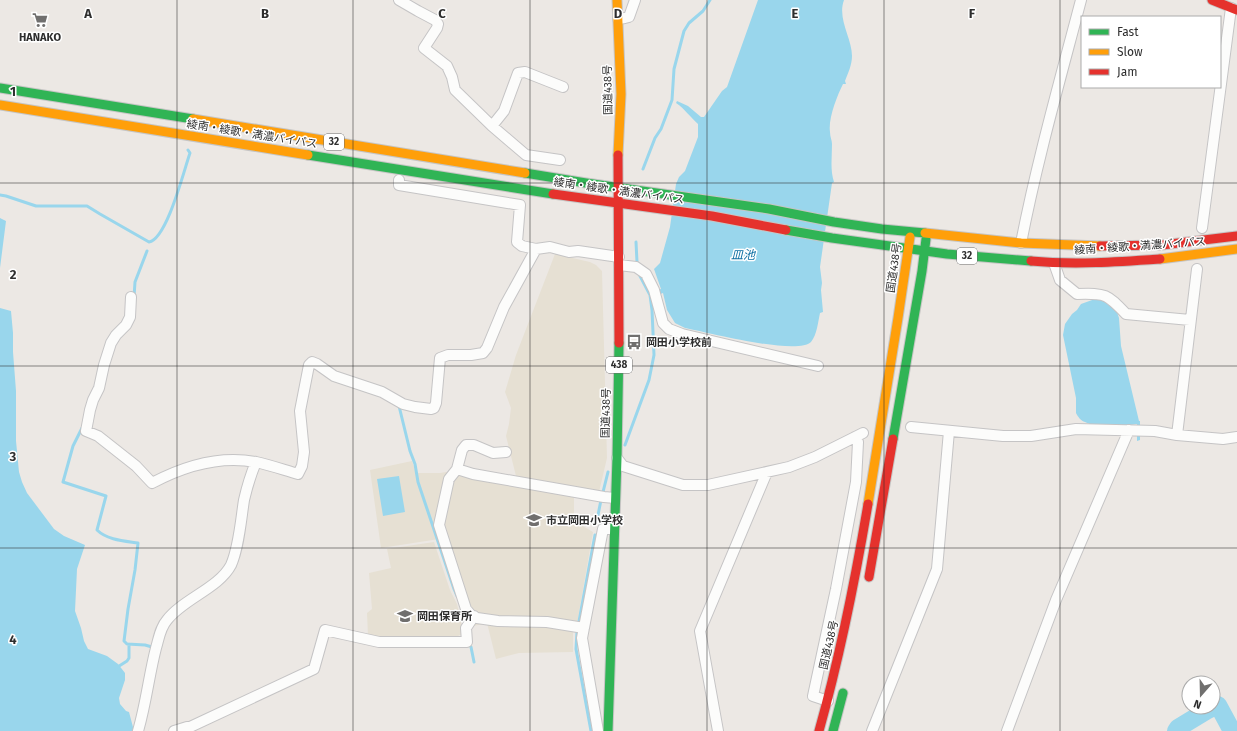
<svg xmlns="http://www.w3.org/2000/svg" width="1237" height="731" font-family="'Fira Sans','Noto Sans JP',sans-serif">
  <rect width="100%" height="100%" fill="#ece8e4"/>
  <!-- education -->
  <path fill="#e6e0d3" d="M555 254 590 262 596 265 602 271 607 458 599 492 516 476 506 436 509 424 511 408 505 392 516 355Z
    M412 461 416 473H440L446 472 574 496V516L581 525 593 532 576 630H573V652L519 653 496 659 487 623 469 627 460 599 439 539 381 548 370 470Z
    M434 542 450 590 457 604 463 631 462 634 458 636 448 637 396 638 368 636 367 613 372 609 369 573 391 568 387 549Z"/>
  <!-- water -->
  <path fill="#99d6ec" d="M758 0H844C837 19 852 38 852 56 852 65 848 73 845 81L846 84H843C837 96 828 119 830 132 830 137 832 140 832 144 832 157 830 170 834 182L832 183 820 267 822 283 821 290 823 312 820 313C818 322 817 335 811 342 797 356 706 332 685 328L675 323 667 310 663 293 658 295 657 290 661 289 654 269 660 263 670 227 676 184 679 177 685 171 698 137V124C690 117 685 109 676 103L677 101 688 106 701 117H704L722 91 727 87Z
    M0 218 6 221 0 268Z
    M1095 299 1104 301 1117 312 1119 318 1121 346 1139 421H1140V440L1137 441V424C1124 426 1096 428 1085 422 1081 421 1078 417 1076 413V398L1063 335 1065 324 1072 314 1077 310 1081 304Z
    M0 308 11 311 13 333V352L16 391V441L19 472 22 482 27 493 54 529 64 536 85 545 77 569 75 611 81 628 84 641 88 649 107 656 118 664 125 673V680L119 698 120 704 126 711 129 712 134 731H0Z
    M399 476 405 512 383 516 377 479Z"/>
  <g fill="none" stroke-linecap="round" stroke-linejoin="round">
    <!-- stream -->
    <path stroke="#99d6ec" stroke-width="3" d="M643 169 655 138 661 129 672 100 674 69 684 31 689 23 703 11 710 0
      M0 195 6 196 36 206H87L100 214 149 242C167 239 184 170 190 153L188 150
      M636 242 637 262
      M134 297 135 282 147 251
      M399 406 410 451 415 464 418 482 454 589 457 596
      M82 428 73 446 63 482 106 496 97 530C107 540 125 541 138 543L135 570 128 609 124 641 127 644 145 645 152 647
      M625 445 649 380 654 355 652 310 650 295 640 276
      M603 492 608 472
      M597 520 601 500
      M462 610 465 621
      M471 647 474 662
      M116 668 127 661 129 658V644
      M591 731 576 649 577 632 595 535"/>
    <!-- river -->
    <path stroke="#99d6ec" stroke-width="18" d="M1176 731 1178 728 1206 711 1218 705 1232 731"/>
    <defs>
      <path id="street" d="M399 0 418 11 435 20 438 24 437 28 424 48 447 66 452 77 455 90 492 126 526 155 560 160
        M618 19 625 18 629 17 635 0
        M492 126 504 111 518 73 525 72 563 87
        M399 180V185L520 205 517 242 522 246 536 249 550 247 569 252 578 251 619 257
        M1202 228 1231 8
        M1021 243C1037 161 1060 80 1081 0
        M1054 263 1060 280 1077 294C1106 293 1107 294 1126 314L1190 320
        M619 265 636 267 646 274 654 290 663 323 669 329 682 334 818 366
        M131 297 130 317 126 325 116 335 111 343 104 365 99 388 93 400 90 410 86 431 98 436 136 466 152 483C184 466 219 455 256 462 270 465 284 470 298 474L302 466 304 452 300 411 309 365 312 362 317 364 334 376 382 392 403 404 415 407 431 409 434 408 436 403 440 358 448 355H471L483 353 487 348 504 307 536 249
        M911 427 1003 436H1031L1076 429 1155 431 1177 435 1223 439 1237 437
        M1177 435 1197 269
        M506 452 493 453 474 445H466L462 450 457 469 473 474 604 497 615 498
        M617 458 623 466 683 485H708L789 467 815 457 863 433
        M457 469 449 479 439 525 466 609 471 615 477 618 498 621 547 622 584 628
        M828 701 813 696 836 589 856 482 858 442 855 437
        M138 731C146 704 149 675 156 648 159 638 160 628 167 620 183 599 219 588 231 565 239 547 241 519 244 500 247 487 251 474 256 462
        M174 731 187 727H190L314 669 325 630 379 642H467L466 628 474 616
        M598 731 582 638 603 529H614
        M718 731 700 631 767 472
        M872 731 937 569 949 431
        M1007 731 1056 600 1129 430"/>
      <path id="fast" d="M0 88 193 119
        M308 155 553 194
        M525 173 586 183 769 209 834 222 882 229 925 233
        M786 230 832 238 947 254 1031 261
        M893 439 922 271 926 239
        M608 731 617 458 619 343
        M833 731 843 693"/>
      <path id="slow" d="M617 0 621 94 618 155
        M0 105 308 155
        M193 119 525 173
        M925 233 1021 243 1100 246
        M1160 259 1237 249
        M868 504 898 318 910 237"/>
      <path id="jam" d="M1212 0 1237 10
        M618 155 619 343
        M553 194 712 216 786 230
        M1100 246 1162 245 1237 236
        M1031 261C1074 265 1117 262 1160 259
        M869 577 893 439
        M819 731C840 656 855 581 868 504"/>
    </defs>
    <!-- street casing -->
    <use href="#street" stroke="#c5c4c5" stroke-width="12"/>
    <!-- fast casing -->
    <use href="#fast" stroke="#c6c5c4" stroke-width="11"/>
    <!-- slow casing -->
    <use href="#slow" stroke="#c6c5c4" stroke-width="11"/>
    <!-- jam casing -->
    <use href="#jam" stroke="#c6c5c4" stroke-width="11"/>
    <!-- street -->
    <use href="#street" stroke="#fcfcfb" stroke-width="10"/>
    <!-- fast -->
    <use href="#fast" stroke="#30b455" stroke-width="9"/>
    <!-- slow -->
    <use href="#slow" stroke="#ff9f0a" stroke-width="9"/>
    <!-- jam -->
    <use href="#jam" stroke="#e5322d" stroke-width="9"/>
  </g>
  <!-- grid -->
  <path fill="none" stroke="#2e2e2e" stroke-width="1" stroke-opacity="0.55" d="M177 0V731M353 0V731M530 0V731M707 0V731M884 0V731M1060 0V731M0 183H1237M0 366H1237M0 548H1237"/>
  <!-- icons -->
  <defs>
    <symbol id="supermarket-bare" viewBox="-9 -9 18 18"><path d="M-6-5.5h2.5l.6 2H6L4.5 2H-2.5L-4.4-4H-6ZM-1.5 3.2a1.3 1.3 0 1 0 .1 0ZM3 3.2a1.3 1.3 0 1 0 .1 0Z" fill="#706f6e" stroke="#fff" stroke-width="2.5" paint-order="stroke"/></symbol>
    <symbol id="bus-bare" viewBox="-9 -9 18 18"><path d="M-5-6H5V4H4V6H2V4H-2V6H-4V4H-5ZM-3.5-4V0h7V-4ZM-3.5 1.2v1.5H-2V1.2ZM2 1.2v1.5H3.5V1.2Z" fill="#706f6e" stroke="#fff" stroke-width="2.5" paint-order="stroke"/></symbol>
    <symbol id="school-bare" viewBox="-9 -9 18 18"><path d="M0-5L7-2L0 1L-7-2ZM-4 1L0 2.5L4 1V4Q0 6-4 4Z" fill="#706f6e" stroke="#fff" stroke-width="2.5" paint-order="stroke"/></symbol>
  </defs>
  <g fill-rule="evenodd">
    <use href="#supermarket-bare" x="29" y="9" width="22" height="22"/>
    <use href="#bus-bare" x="623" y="331" width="22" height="22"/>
    <use href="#school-bare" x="523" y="509" width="22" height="22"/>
    <use href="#school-bare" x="394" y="605" width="22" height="22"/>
  </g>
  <g text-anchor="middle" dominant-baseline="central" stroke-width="3" stroke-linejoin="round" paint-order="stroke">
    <!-- shield labels -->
    <g fill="#fff" stroke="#6d6d6d" stroke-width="1">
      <rect x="324" y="134" width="20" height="16" rx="3"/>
      <rect x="957" y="248" width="20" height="16" rx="3"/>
      <rect x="606" y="357" width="26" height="16" rx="3"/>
    </g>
    <g font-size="10" font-weight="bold" fill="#2e2e2e">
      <text x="334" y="142">32</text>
      <text x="967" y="256">32</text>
      <text x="619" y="365">438</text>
    </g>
    <!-- poi labels -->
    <g font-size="11" font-weight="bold" fill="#2e2e2e" stroke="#fff" text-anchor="start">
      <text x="40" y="37" text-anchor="middle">HANAKO</text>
      <text x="646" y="342">岡田小学校前</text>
      <text x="546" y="520">市立岡田小学校</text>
      <text x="417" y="616">岡田保育所</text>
    </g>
    <!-- street labels -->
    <g font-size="11" fill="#2e2e2e" stroke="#fff">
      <text transform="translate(608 90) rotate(-91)">国道438号</text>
      <text transform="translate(252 134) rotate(9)">綾南・綾歌・満濃バイパス</text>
      <text transform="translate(619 191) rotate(8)">綾南・綾歌・満濃バイパス</text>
      <text transform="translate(1140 246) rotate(-4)">綾南・綾歌・満濃バイパス</text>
      <text transform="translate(894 268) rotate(-82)">国道438号</text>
      <text transform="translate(606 413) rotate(-89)">国道438号</text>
      <text transform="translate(829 645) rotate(-77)">国道438号</text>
    </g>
    <!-- water labels -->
    <g font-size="12" font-style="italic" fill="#0d6fa3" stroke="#fff">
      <text x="743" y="255">皿池</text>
    </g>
  </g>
  <g font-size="13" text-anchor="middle" font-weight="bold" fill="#2e2e2e" stroke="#fff" stroke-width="3" stroke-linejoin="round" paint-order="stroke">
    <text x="88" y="18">A</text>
    <text x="265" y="18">B</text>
    <text x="442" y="18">C</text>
    <text x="618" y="18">D</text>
    <text x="795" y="18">E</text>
    <text x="972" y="18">F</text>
    <text x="13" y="96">1</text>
    <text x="13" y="279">2</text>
    <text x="13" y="461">3</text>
    <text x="13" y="644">4</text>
  </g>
  <!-- legend -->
  <rect x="1081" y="16" width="140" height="72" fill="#ffffff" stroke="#ababab"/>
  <rect x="1089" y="29" width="20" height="6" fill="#30b455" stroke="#ababab"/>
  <text x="1117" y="36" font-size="12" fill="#2e2e2e">Fast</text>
  <rect x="1089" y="49" width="20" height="6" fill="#ff9f0a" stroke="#ababab"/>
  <text x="1117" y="56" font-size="12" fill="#2e2e2e">Slow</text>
  <rect x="1089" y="69" width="20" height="6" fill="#e5322d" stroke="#ababab"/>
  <text x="1117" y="76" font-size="12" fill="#2e2e2e">Jam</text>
  <!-- north arrow -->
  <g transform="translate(1201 695) rotate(200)"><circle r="19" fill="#ffffff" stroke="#ababab"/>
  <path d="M0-3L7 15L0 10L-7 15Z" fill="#706f6e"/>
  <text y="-6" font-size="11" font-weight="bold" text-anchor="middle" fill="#2e2e2e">N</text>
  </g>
</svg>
